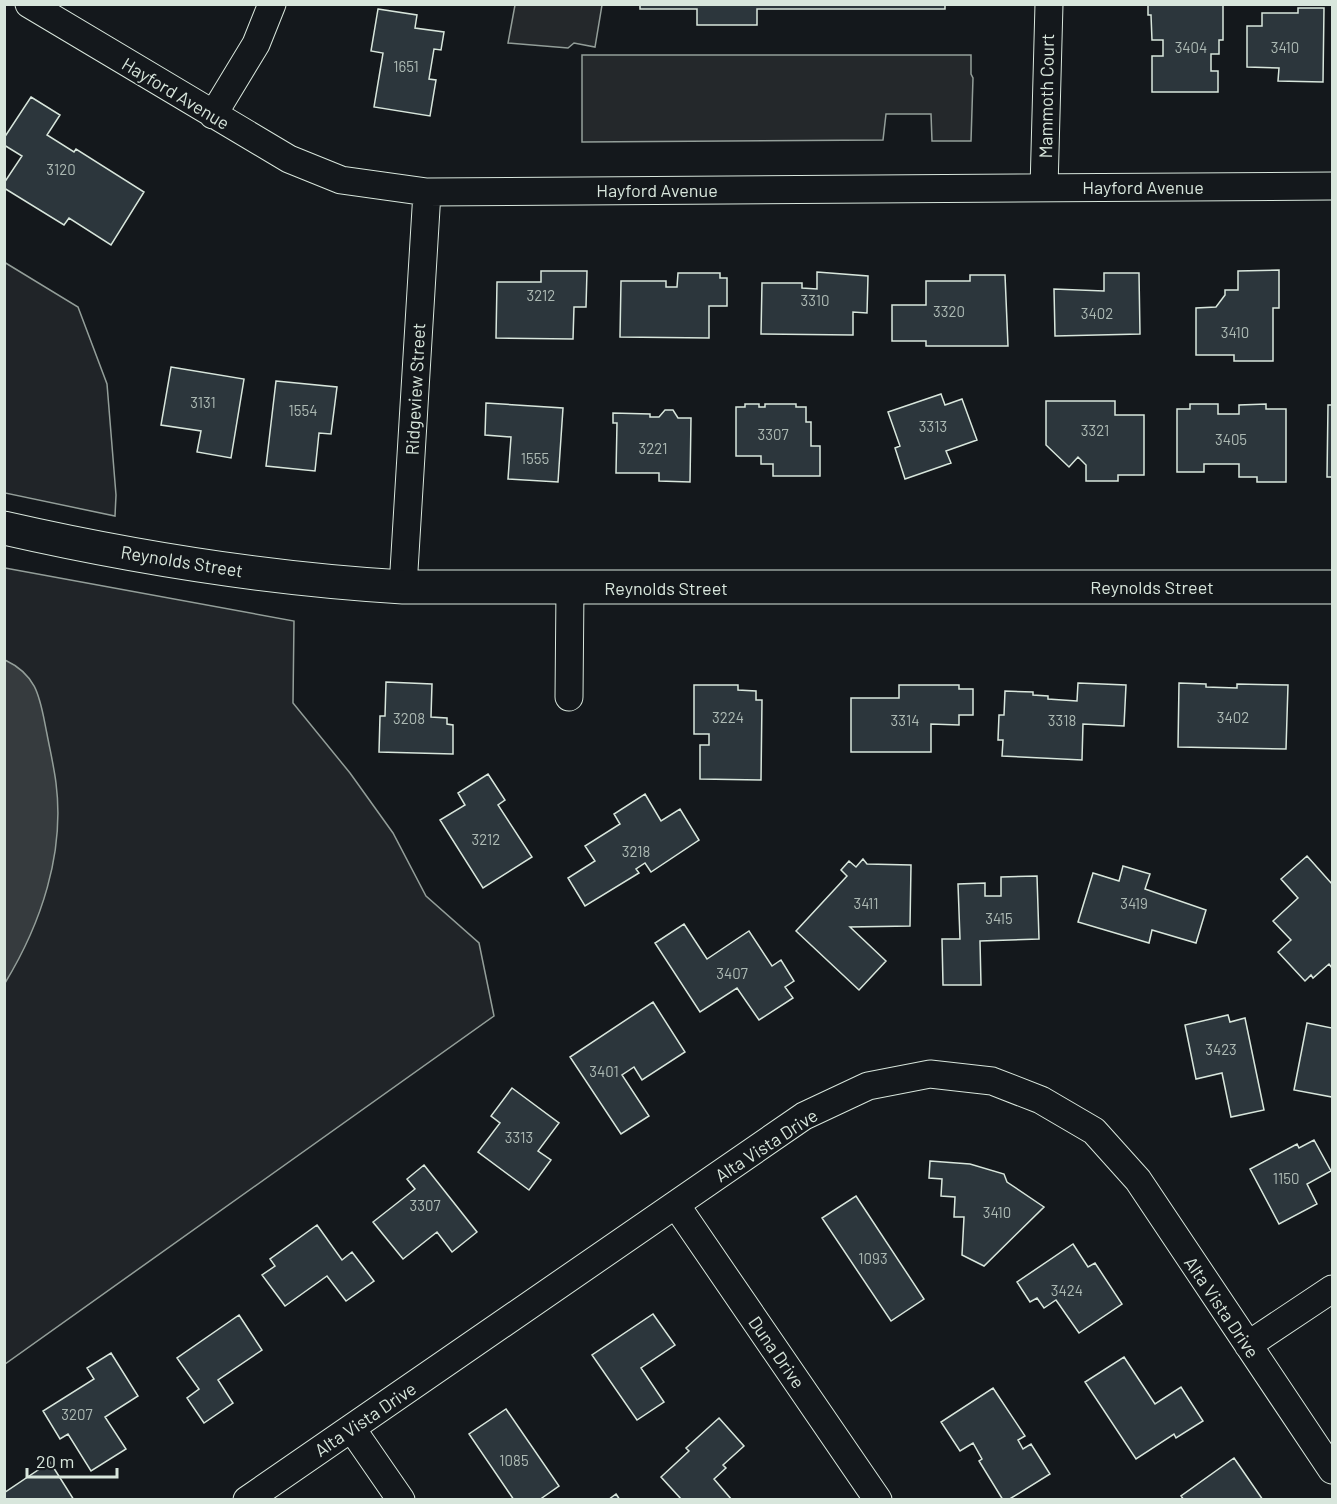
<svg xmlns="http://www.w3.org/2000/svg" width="1337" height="1504" font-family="Barlow,sans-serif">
  <rect width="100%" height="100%" fill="#14181c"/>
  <!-- green -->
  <path fill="#202428" stroke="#939e99" stroke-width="1.5" d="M4 262 78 307 107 384 116 495 115 516 5 493Z
    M5 568 294 621 293 703 350 773 393 833 426 896 479 943 494 1016 5 1364Z"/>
  <!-- parking -->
  <path fill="#24282b" stroke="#939e99" stroke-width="1.5" d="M515 5H602L595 47 574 43 568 48 508 43Z
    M582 55H971V74L973 78 971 141H932L931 114H886L883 140 582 142Z"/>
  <!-- water -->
  <path fill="#363b3e" stroke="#939e99" stroke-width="1.5" d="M5 660C39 676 40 700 47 734 50 750 54 767 56 783 65 853 41 924 5 983Z"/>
  <!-- building -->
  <path fill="#2c363c" stroke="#d8e6dc" stroke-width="1.5" d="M640 4H945V9H757V25H697V9H640Z
    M1148 4H1223V40H1219V54H1211V71H1218V92H1152V56H1163V40H1152L1151 15H1148Z
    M1298 8H1324L1323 82 1278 81 1279 68 1247 67V26H1262V13H1298Z
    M378 9 417 15 415 28 444 32 441 50 434 49 429 79 436 80 430 116 374 107 383 53 371 51Z
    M31 97 60 115 47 135 74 152 76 149 144 192 111 245 69 218 64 225 4 188V183L22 156 4 145V138Z
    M1279 270V308H1273V361H1234V355H1196V308L1216 307 1225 295V290H1238V271Z
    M541 271H587L586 307H574L573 339 496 338 497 282H541Z
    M817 272 868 276 867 313 853 312V335L761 334 762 283H802V288L817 289Z
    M678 273H720V278H727V306H709V338L620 337 621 281H666V287H677Z
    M1104 273H1139L1140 334 1055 336 1054 289 1104 291Z
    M970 275H1005L1008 346H926V341H892V305H926V281H970Z
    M171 367 244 379 231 458 197 452 201 431 161 425Z
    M276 381 337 387 331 434 319 433 315 471 266 466Z
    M941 394 945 405 962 399 977 440 946 451 951 463 905 479 895 448 900 446 888 412Z
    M1046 401H1115V415H1144V475H1118V481H1086V465L1078 457 1069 467 1046 445Z
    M486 403 563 408 558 482 508 479 511 437 485 435Z
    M745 404H759V407H765V404H796V407H806V422H811V446H820V476H773V464H761V456H736V407H745Z
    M1190 404H1218V414H1239V405L1266 404V409H1286V482H1257V477H1239V464H1204V472H1177V409H1190Z
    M1328 405H1332V477H1327Z
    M665 410H673L678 418H691L690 482 659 481V473H616L617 423H613V413L650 414V417H659Z
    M386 682 432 684 431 717 447 718V724L453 725V754L379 752 380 716H385Z
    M1078 683 1126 685 1124 726 1083 724 1082 760 1002 756 1003 740H998L999 715H1004L1005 691 1033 692V695L1048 696V699L1077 701Z
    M1179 683 1206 684V687L1237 688V684L1288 685 1286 749 1178 747Z
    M694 685H738V690L756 691V700H762L761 780 700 779V745H709V734H694Z
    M899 685H959V689H973V715H959V725L931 724V752H851V698H899Z
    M488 774 505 800 498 805 532 857 483 888 440 820 465 805 458 793Z
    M645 794 661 821 680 809 699 840 651 872 645 863 636 869 639 873 585 906 568 878 595 861 585 846 620 824 614 814Z
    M1307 856 1332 884V968L1329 964 1313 978 1311 975 1305 981 1278 952 1291 940 1273 921 1298 898 1281 879Z
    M863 859 867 864 911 865 910 926 850 927 886 961 859 990 796 931 847 876 841 870 849 861 856 867Z
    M1123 866 1150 874 1145 889 1206 910 1196 943 1152 930 1149 943 1078 922 1093 873 1119 881Z
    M1037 876 1039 939 980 941 981 985H943L942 939H960L958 884 985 883V896H1001V877Z
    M684 924 707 959 749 931 772 966 781 960 794 981 785 987 793 998 759 1020 737 988 700 1012 655 943Z
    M653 1002 685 1052 642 1080 634 1067 622 1075 649 1116 621 1134 570 1057Z
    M1228 1015 1230 1022 1245 1018 1264 1110 1231 1117 1222 1073 1196 1079 1185 1025Z
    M1307 1023 1332 1028V1097L1294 1090Z
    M512 1088 559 1123 538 1151 551 1160 529 1190 478 1152 500 1123 491 1116Z
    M1314 1140 1331 1171 1307 1184 1317 1204 1279 1224 1250 1169 1297 1144 1299 1148Z
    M930 1161 970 1164 1004 1174 1007 1182 1044 1207 984 1266 962 1255 964 1217H954L955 1197 941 1196 942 1179 929 1178Z
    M424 1165 477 1232 452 1252 437 1232 403 1259 373 1222 415 1189 407 1179Z
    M856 1196 924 1299 891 1321 822 1218Z
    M317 1225 342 1260 352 1252 374 1281 346 1301 327 1276 285 1306 262 1275 275 1266 270 1259Z
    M1073 1244 1088 1267 1095 1263 1122 1304 1079 1333 1056 1300 1044 1308 1037 1298 1030 1302 1017 1282Z
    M653 1314 675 1345 641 1368 664 1402 637 1420 592 1355Z
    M239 1315 262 1350 218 1380 233 1403 204 1423 187 1398 199 1389 177 1358Z
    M111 1353 138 1396 105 1417 126 1449 91 1471 68 1434 60 1439 43 1411 94 1379 87 1368Z
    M1124 1357 1155 1404 1181 1387 1203 1421 1176 1438 1174 1434 1136 1459 1085 1382Z
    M993 1388 1025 1436 1018 1440 1023 1449 1031 1444 1050 1474 1008 1500H1003L979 1461 982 1459 973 1443 960 1451 941 1422Z
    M506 1409 559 1486 539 1500H514L469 1434Z
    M719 1418 744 1446 723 1465 726 1468 714 1479 732 1500H682L661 1477 689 1451 686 1448Z
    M1234 1458 1263 1500H1184L1181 1496Z
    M50 1462 74 1500H4V1493Z
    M616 1494 620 1500H608Z"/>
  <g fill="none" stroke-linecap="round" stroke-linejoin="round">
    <defs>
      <path id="minor" d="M29 4 289 159 341 180 427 192 1332 186
        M213 115 256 44 272 4
        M1044 188 1049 4
        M403 587 427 192
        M569 697 570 589
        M676 1205 878 1500
        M1248 1345 1332 1289
        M352 1429 401 1500
        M247 1500 804 1116 868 1086 930 1074 992 1081 1041 1100 1094 1131 1138 1180 1332 1470"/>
      <path id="tertiary" d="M4 528C136 558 269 579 403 587H1332"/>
    </defs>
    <!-- minor casing -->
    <use href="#minor" stroke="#d8e6dc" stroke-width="29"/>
    <!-- tertiary casing -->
    <use href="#tertiary" stroke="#d8e6dc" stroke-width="35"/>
    <!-- minor -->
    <use href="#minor" stroke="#14181c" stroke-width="27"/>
    <!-- tertiary -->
    <use href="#tertiary" stroke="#14181c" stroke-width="33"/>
  </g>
  <g text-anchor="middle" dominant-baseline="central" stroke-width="4.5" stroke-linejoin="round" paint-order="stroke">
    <!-- number labels -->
    <g font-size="15" fill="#adbab4">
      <text x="1191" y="47">3404</text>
      <text x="1285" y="47">3410</text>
      <text x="406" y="66">1651</text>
      <text x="61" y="169">3120</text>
      <text x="541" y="295">3212</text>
      <text x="815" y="300">3310</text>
      <text x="949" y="311">3320</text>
      <text x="1097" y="313">3402</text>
      <text x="1235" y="332">3410</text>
      <text x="203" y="402">3131</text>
      <text x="303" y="410">1554</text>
      <text x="933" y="426">3313</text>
      <text x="1095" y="430">3321</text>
      <text x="773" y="434">3307</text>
      <text x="1231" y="439">3405</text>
      <text x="653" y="448">3221</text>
      <text x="535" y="458">1555</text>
      <text x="728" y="717">3224</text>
      <text x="1233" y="717">3402</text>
      <text x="409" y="718">3208</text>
      <text x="905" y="720">3314</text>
      <text x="1062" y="720">3318</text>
      <text x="486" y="839">3212</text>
      <text x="636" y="851">3218</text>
      <text x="866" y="903">3411</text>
      <text x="1134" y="903">3419</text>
      <text x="999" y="918">3415</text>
      <text x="732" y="973">3407</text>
      <text x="1221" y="1049">3423</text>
      <text x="604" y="1071">3401</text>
      <text x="519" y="1137">3313</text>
      <text x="1286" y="1178">1150</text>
      <text x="425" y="1205">3307</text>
      <text x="997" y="1212">3410</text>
      <text x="873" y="1258">1093</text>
      <text x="1067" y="1290">3424</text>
      <text x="77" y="1414">3207</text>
      <text x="514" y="1460">1085</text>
    </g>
    <!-- street labels -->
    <g font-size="18" fill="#d8e6dc" stroke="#14181c">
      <text transform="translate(176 93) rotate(31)">Hayford Avenue</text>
      <text transform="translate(1046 96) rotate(-89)">Mammoth Court</text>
      <text x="1143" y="187">Hayford Avenue</text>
      <text x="657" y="190">Hayford Avenue</text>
      <text transform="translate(415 389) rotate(-87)">Ridgeview Street</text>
      <text transform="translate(182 561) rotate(9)">Reynolds Street</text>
      <text x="1152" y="587">Reynolds Street</text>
      <text x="666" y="588">Reynolds Street</text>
      <text transform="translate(766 1145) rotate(-33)">Alta Vista Drive</text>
      <text transform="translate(1222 1307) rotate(56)">Alta Vista Drive</text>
      <text transform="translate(777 1352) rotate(55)">Duna Drive</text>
      <text transform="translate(365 1419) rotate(-34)">Alta Vista Drive</text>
    </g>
  </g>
  <!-- border -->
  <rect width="1337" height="1504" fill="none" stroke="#d8e6dc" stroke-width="12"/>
  <!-- scale -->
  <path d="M27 1468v9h90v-9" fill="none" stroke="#d8e6dc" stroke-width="3"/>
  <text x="36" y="1468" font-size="18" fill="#d8e6dc" stroke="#14181c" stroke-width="4.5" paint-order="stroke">20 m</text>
</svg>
